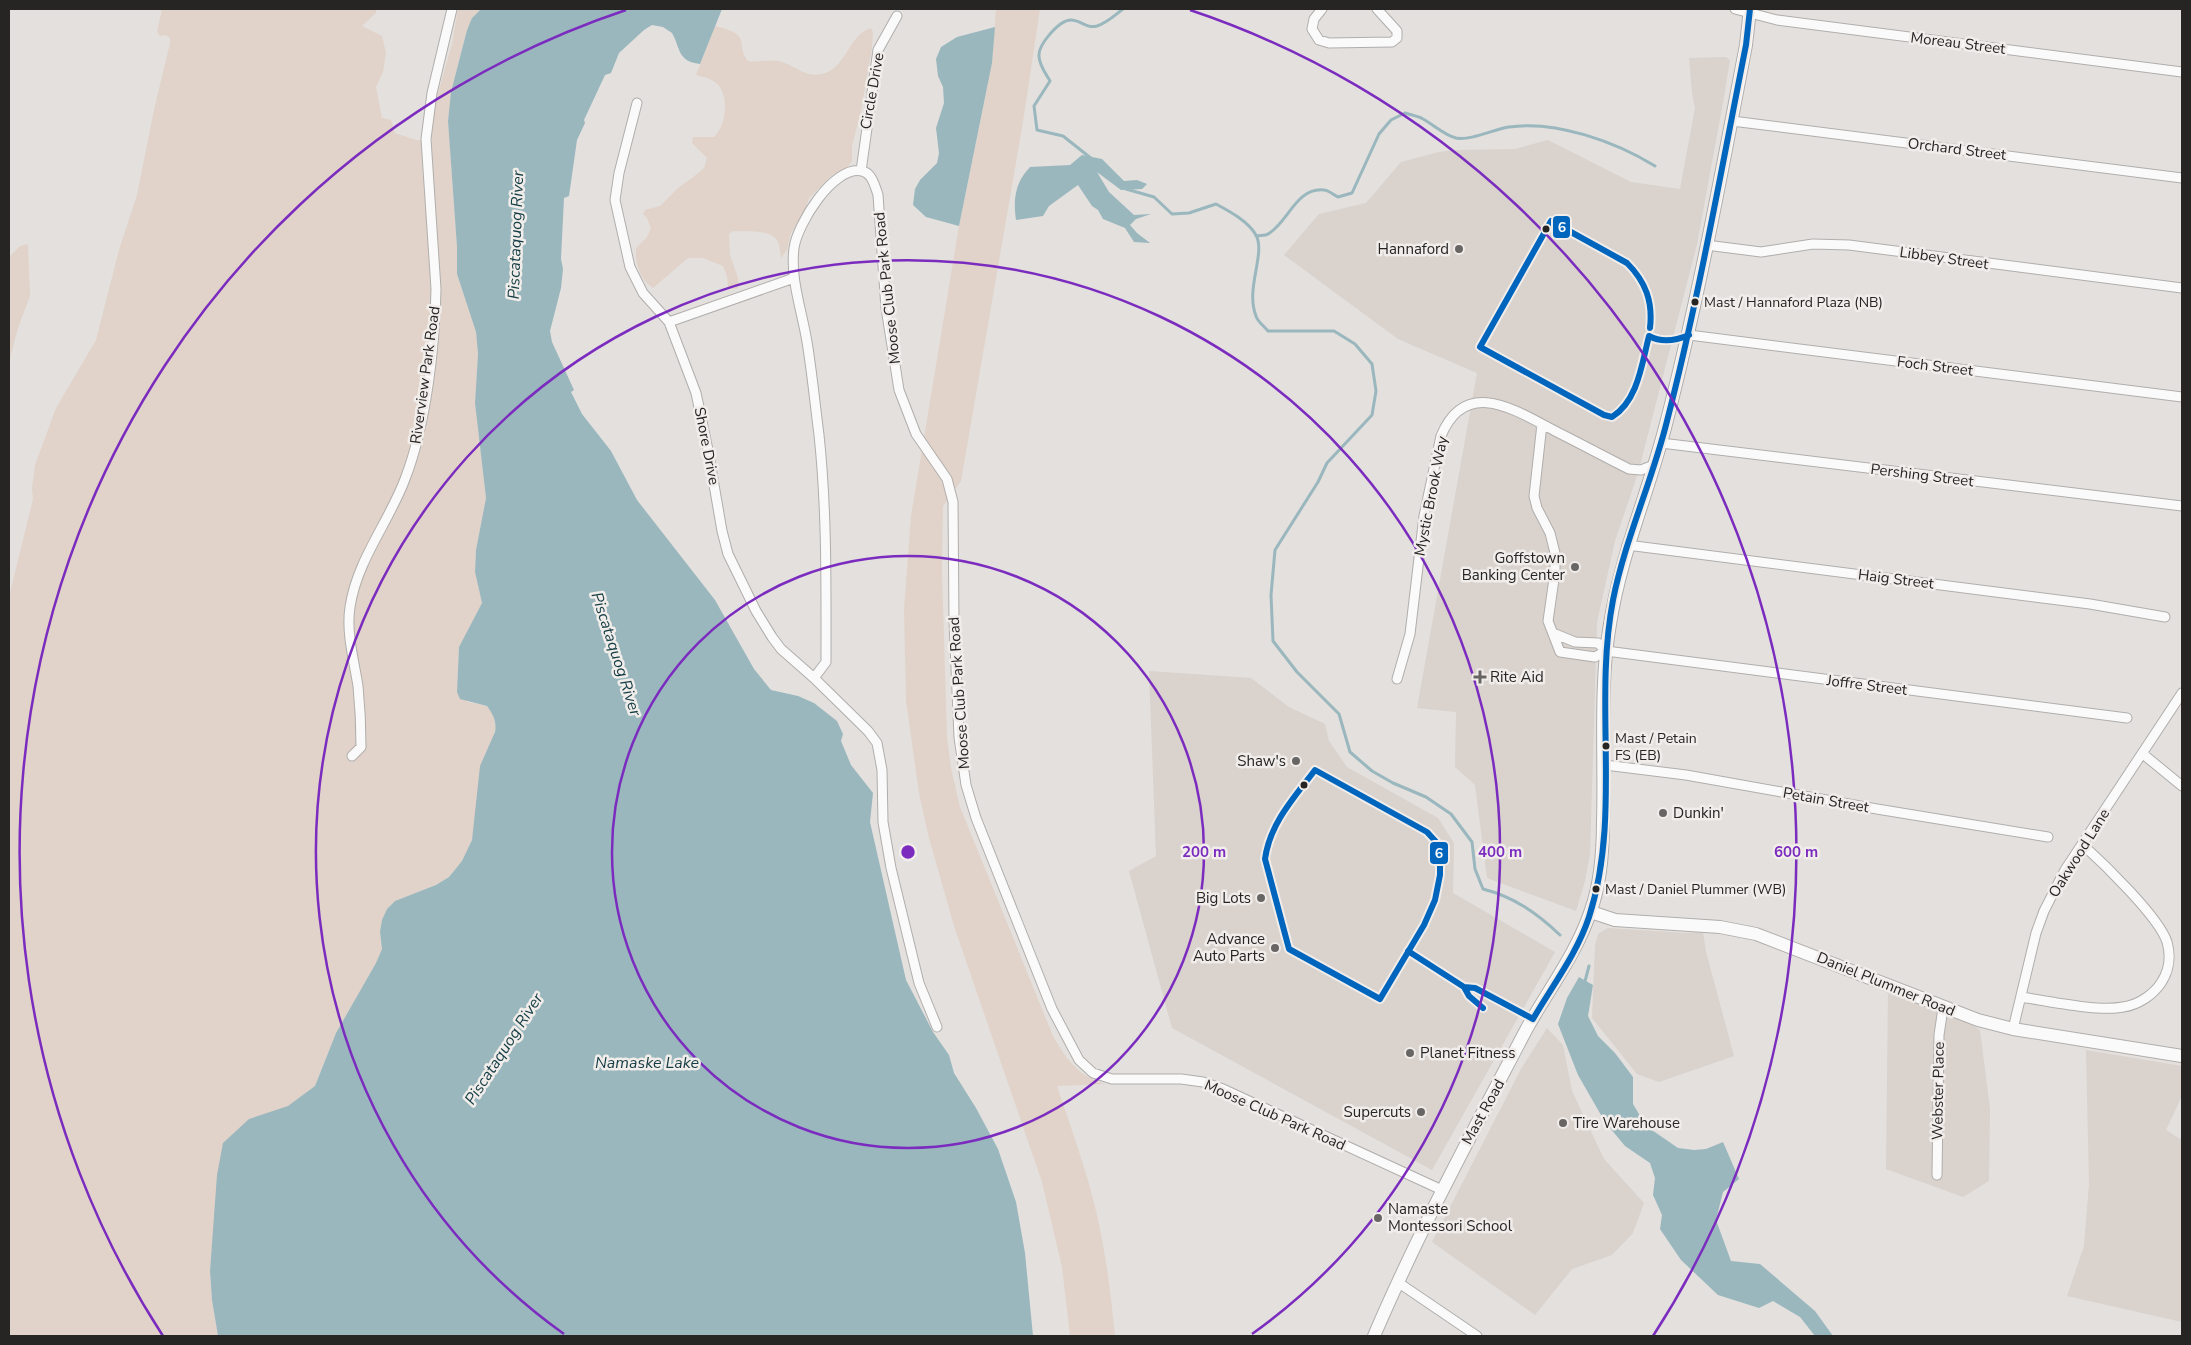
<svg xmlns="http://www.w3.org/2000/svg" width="2191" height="1345" font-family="'Nunito Sans',sans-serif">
  <rect width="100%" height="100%" fill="#e3e0de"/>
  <!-- built -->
  <path fill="#d9d2cd" d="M1726 57 1730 60 1724 97 1697 244 1638 473 1615 541 1597 622 1590 854 1585 881 1576 911 1487 878 1475 785 1455 767 1456 712 1417 708 1477 373 1398 339 1284 255 1319 214 1366 203 1401 162 1439 152 1456 150 1515 149 1548 140 1631 182 1680 189 1695 108 1692 93 1689 58Z
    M1149 671 1251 678 1289 707 1325 724 1329 741 1347 767 1438 818 1454 843 1453 893 1555 952 1432 1170 1172 1028 1129 871 1156 856Z
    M1608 928 1685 933 1703 932 1706 952 1734 1056 1659 1082 1637 1074 1592 1018 1595 945 1598 934Z
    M1888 993 1960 1018 1980 1030 1990 1109 1989 1181 1963 1197 1886 1169Z
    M1547 1028 1563 1045 1572 1091 1604 1159 1644 1203 1633 1233 1612 1255 1572 1269 1535 1315 1432 1242 1521 1069Z
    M2086 1050 2182 1066V1096L2166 1130 2182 1140V1322L2067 1296 2084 1246 2089 1184Z"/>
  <!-- green -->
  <path fill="#e1d3c9" d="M162 9H376V13L362 26 382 36 386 53 383 72 376 87 382 118 391 120 395 133 416 140 432 141V114L452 44 458 9H481L472 18 467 30 451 92 448 121 457 247V274L476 332 478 354 475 403 486 498 476 550 475 572 482 603 459 647 457 692 468 702 487 706 493 715 496 726 472 840 462 861 449 877 436 885 395 901 387 909 380 932 382 949 376 963 336 1033 315 1086 288 1107 249 1119 214 1229 210 1271 212 1300 218 1336H9V597L33 499 32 488 35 465 56 408 96 340 119 250 137 195 154 110 170 43V38L165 35 160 36 157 32Z
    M996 9H1040L1023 122 961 481 943 506 942 572 947 737 951 768 960 807 1053 1036C1067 1060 1078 1076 1105 1084L1057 1086C1071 1129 1087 1171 1097 1215 1106 1255 1111 1295 1115 1336H1070L1062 1267 1042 1182 954 926 929 838 919 793 906 701 904 609 911 516 959 226 992 63Z
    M715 26C722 28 737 31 740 38 744 48 740 51 748 61 759 63 771 58 782 62 796 66 806 78 822 74 846 69 849 34 871 28L873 32 872 48 861 111 852 146V161L846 169 832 175 809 198 806 208 790 235 787 250 781 258C780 253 780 247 778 242 772 228 746 232 733 231L729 234 730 255 738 278V288L733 289 728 287 727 276 723 266 703 258H688L653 288C640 280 635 263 636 248L647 237 651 228 647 218 643 214 645 210 660 206 679 187 692 178 704 168 707 158 692 143 693 137H714C727 125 730 93 715 82 710 78 702 77 696 75Z
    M28 244 30 296 18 328 9 362V257L20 246Z"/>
  <!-- water -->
  <path fill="#9ab7be" d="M481 9H722L700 64C677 61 681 49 672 33L663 27 652 25 644 30 619 53 611 73 605 75 584 120 585 123 577 140 569 196 564 198 561 259 563 269 561 288 550 331 552 342 574 390 571 392 582 414 611 451 637 500 715 600 754 669 771 690 798 696 814 703 837 721 843 734 841 741 851 765 873 793 870 822 906 980 933 1032 949 1055 954 1073 976 1108 998 1149 1016 1202 1025 1253 1033 1336H218L212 1300 210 1271 217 1175 223 1143 249 1119 288 1106 315 1086 336 1033 376 963 382 949 380 932 382 920 387 909 395 901 436 885 449 877 462 861 472 840 480 766 495 732C497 722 493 714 487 706L460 699 457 692 459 647 482 603 475 572 476 550 486 498 475 403 478 354 476 332 457 274V247L448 121 451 92 467 30 472 18Z
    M995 27 992 63 959 226 926 217 913 205 915 189 920 180 937 163 939 153 936 128 944 103 943 87 938 76 936 59 941 47 957 37Z
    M1082 155 1102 159 1124 181 1137 180 1147 184 1142 189 1121 190 1097 172 1109 192 1134 215 1151 214 1136 219 1130 225 1137 233 1150 243 1134 242 1125 228 1103 219 1098 210 1092 206 1078 185 1049 206 1043 216 1016 220C1013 199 1015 183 1030 167L1070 165Z
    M1579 977 1593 985 1588 1016 1598 1036 1615 1053 1633 1077V1104L1646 1126 1678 1148 1694 1150 1706 1149 1723 1142 1739 1179 1723 1192 1716 1220 1731 1261 1760 1264 1815 1311 1833 1336H1815L1800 1317 1773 1301 1759 1308 1718 1295 1681 1260 1660 1229 1662 1215 1653 1195 1655 1178 1650 1163 1625 1146 1605 1122 1578 1075 1558 1024 1567 998Z"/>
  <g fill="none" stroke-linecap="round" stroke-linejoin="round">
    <!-- stream -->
    <path stroke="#9ab7be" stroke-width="3" d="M1092 159 1063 136 1037 130 1034 106 1050 81C1046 74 1039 65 1039 56 1038 45 1059 20 1071 20 1081 20 1086 29 1097 26 1107 23 1115 15 1123 9
      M1126 189 1154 197 1172 214 1189 213 1216 204C1229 211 1248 221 1256 235 1266 254 1245 288 1256 316 1257 321 1264 326 1268 331H1334L1355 344 1372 364 1376 391 1372 415 1327 463 1318 482 1275 550 1271 595 1273 641 1297 672 1339 714 1350 752 1372 771 1393 783 1426 797 1451 814 1472 842 1475 869 1483 889C1514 897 1537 913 1560 935
      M1256 236C1260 235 1265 236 1268 234 1288 223 1296 187 1324 190 1328 190 1334 195 1338 197L1352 193 1379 134 1391 120 1405 113C1411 115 1418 116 1423 119 1434 125 1444 135 1456 138 1470 141 1495 129 1509 127 1556 120 1616 142 1655 166
      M1584 985 1589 966"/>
    <defs>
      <path id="street" d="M1322 9 1314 19 1312 29 1319 40 1329 43 1392 42 1397 38V31L1377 9
        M1735 9 1777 20 2182 72
        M637 103 619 173 615 200 630 267 643 293 669 322 696 393 708 450 722 531 728 554 756 611 772 637 781 649 814 678
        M1732 121 2182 178
        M861 171 878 50 897 16
        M1706 245 1761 252 1813 244 1849 245 2182 288
        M669 322 794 278
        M1689 335 2182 397
        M1542 424 1534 496 1537 508 1550 533 1555 553V572L1548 621 1560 652 1595 657 1606 651
        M1661 443 2182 506
        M1627 545 2090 604 2165 617
        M1553 633 1575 642 1598 643 1606 651
        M1606 651 2127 718
        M1397 679 1410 634 1424 516 1441 436C1466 375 1518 412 1557 432 1581 444 1605 457 1629 469L1641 470 1654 465
        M2143 754 2182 786
        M352 756 361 747C361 726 360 706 358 686 354 661 346 632 350 607 357 560 389 522 405 479 426 425 435 347 436 289L426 139 432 93 452 9
        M1605 765 1686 775 1877 809 2048 837
        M2021 997C2047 1001 2099 1012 2123 1007 2138 1005 2153 995 2161 983 2169 971 2171 956 2167 942 2159 917 2103 863 2082 844
        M937 1027 919 983 891 868 883 822 882 770 877 743 868 731 814 678 826 662C826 587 827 510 819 435 815 404 812 372 807 342 802 311 790 279 794 248 797 225 833 165 862 171 872 173 875 186 878 195L886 308 899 390 916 434 947 479 953 502 954 621 959 737 966 785 976 818 1052 1009 1079 1060 1093 1073 1112 1079H1181L1203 1082 1223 1089 1442 1190
        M2013 1029 2036 933 2044 911 2065 870 2182 693
        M1937 1175 1939 1035 1943 1008
        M1399 1283 1477 1336"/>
      <path id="secondary" d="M1591 912 1615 920 1720 927 1756 934 1978 1020 2013 1029 2182 1056
        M1374 1336C1419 1231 1473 1131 1526 1030 1548 990 1577 953 1591 910 1601 882 1603 851 1603 822 1605 759 1599 685 1610 624 1621 553 1650 489 1667 420 1699 296 1722 170 1746 45L1750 9"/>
    </defs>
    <!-- street casing -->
    <use href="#street" stroke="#b0aeac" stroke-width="11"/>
    <!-- secondary casing -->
    <use href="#secondary" stroke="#b0aeac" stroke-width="14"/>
    <!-- street -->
    <use href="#street" stroke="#fbfafa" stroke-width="9"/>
    <!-- secondary -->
    <use href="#secondary" stroke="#fbfafa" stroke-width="12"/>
    <defs>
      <path id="bus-1" d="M1650 328C1653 302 1646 282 1627 263L1551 221 1480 347 1604 415 1612 417C1638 401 1642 363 1649 336 1662 343 1675 341 1689 335
        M1315 770 1427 832 1438 844 1440 860V875L1435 900 1424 925 1380 999 1289 949 1265 859C1270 823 1294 798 1315 770Z
        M1408 951 1464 987 1469 996 1483 1008
        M1464 987 1475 988 1533 1019C1552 986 1577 954 1589 917 1622 815 1593 704 1613 600 1625 539 1652 482 1667 421 1699 297 1721 171 1746 45L1750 9"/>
    </defs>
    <!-- bus-1 casing -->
    <use href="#bus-1" stroke="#f1edea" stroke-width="10"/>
    <!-- bus-1 -->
    <use href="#bus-1" stroke="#0065bd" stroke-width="6"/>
  </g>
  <!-- distance rings -->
  <g fill="none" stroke="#7b2cbf" stroke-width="2.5">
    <circle cx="908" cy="852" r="296"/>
    <path d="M564 1334A592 592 0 1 1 1252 1334"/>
    <path d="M163 1336A888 888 0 0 1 626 10M1190 10A888 888 0 0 1 1653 1336"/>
  </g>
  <!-- markers -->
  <g fill="#262524" stroke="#f1edea" stroke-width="2">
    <circle cx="1546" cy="229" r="4.5"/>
    <circle cx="1695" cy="302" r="4.5"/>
    <circle cx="1606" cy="746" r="4.5"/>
    <circle cx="1304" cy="785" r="4.5"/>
    <circle cx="1596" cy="889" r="4.5"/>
  </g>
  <g fill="#686665" stroke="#f1edea" stroke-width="2">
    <circle cx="1459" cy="249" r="5"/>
    <circle cx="1575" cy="567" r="5"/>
    <path d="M1477.5 669.5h5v5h5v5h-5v5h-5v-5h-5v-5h5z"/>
    <circle cx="1296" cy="761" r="5"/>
    <circle cx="1663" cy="813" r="5"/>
    <circle cx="1261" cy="898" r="5"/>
    <circle cx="1275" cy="948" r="5"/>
    <circle cx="1410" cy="1053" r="5"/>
    <circle cx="1421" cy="1112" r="5"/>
    <circle cx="1563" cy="1123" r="5"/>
    <circle cx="1378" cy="1218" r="5"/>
  </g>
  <g text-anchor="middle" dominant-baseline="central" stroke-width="5" stroke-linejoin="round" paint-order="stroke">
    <!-- bus labels -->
    <g font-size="14" fill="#262524" stroke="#f1edea" text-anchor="start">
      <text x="1704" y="302">Mast / Hannaford Plaza (NB)</text>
      <text x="1615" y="738">Mast / Petain<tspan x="1615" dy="17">FS (EB)</tspan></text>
      <text x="1605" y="889">Mast / Daniel Plummer (WB)</text>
    </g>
    <!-- street labels -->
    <g font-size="15" fill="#262524" stroke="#f1edea">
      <text transform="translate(1958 43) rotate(7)">Moreau Street</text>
      <text transform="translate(872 91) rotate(-80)">Circle Drive</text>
      <text transform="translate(1957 149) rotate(7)">Orchard Street</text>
      <text transform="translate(1944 258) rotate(8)">Libbey Street</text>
      <text transform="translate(887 288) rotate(-96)">Moose Club Park Road</text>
      <text transform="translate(1935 366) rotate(7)">Foch Street</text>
      <text transform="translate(425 375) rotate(-82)">Riverview Park Road</text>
      <text transform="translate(707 446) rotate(79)">Shore Drive</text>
      <text transform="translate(1922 475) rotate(7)">Pershing Street</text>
      <text transform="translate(1431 496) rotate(-79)">Mystic Brook Way</text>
      <text transform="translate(1896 579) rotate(7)">Haig Street</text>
      <text transform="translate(1867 685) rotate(7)">Joffre Street</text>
      <text transform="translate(959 693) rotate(-94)">Moose Club Park Road</text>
      <text transform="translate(1826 800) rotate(10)">Petain Street</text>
      <text transform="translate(2079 853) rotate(-58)">Oakwood Lane</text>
      <text transform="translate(1886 984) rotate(22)">Daniel Plummer Road</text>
      <text transform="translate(1938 1091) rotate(-89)">Webster Place</text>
      <text transform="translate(1483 1112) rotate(-61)">Mast Road</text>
      <text transform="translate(1275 1115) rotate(24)">Moose Club Park Road</text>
    </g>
    <!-- poi labels -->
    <g font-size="15" fill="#262524" stroke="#f1edea" text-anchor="end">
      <text x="1449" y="249">Hannaford</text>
      <text x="1565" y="558">Goffstown<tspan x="1565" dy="17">Banking Center</tspan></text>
      <text x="1490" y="677" text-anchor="start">Rite Aid</text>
      <text x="1286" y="761">Shaw's</text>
      <text x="1673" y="813" text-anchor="start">Dunkin'</text>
      <text x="1251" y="898">Big Lots</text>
      <text x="1265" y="939">Advance<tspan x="1265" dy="17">Auto Parts</tspan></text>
      <text x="1420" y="1053" text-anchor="start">Planet Fitness</text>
      <text x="1411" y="1112">Supercuts</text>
      <text x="1573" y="1123" text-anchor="start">Tire Warehouse</text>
      <text x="1388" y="1209" text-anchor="start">Namaste<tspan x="1388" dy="17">Montessori School</tspan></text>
    </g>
    <!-- water labels -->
    <g font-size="16" font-style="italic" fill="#133c44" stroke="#f1edea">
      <text transform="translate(516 235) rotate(-88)">Piscataquog River</text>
      <text transform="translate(616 654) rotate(72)">Piscataquog River</text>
      <text transform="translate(504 1049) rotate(-57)">Piscataquog River</text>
      <text x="647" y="1063">Namaske Lake</text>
    </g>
  </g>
  <circle cx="908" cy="852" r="8" fill="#7b2cbf" stroke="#f1edea" stroke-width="2.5"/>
  <g font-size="15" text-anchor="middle" font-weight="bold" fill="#7b2cbf" stroke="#f1edea" stroke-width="5" stroke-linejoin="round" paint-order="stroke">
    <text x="1204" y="857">200 m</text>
    <text x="1500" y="857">400 m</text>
    <text x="1796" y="857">600 m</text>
  </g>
  <g stroke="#f1edea" stroke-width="2">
    <rect x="1552" y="215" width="19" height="24" rx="5" fill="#0065bd"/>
    <rect x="1429" y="841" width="20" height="24" rx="5" fill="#0065bd"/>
  </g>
  <g font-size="14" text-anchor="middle" font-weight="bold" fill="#fff">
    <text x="1562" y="232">6</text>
    <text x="1439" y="858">6</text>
  </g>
  <!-- border -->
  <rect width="2191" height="1345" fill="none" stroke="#262524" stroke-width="20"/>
</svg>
